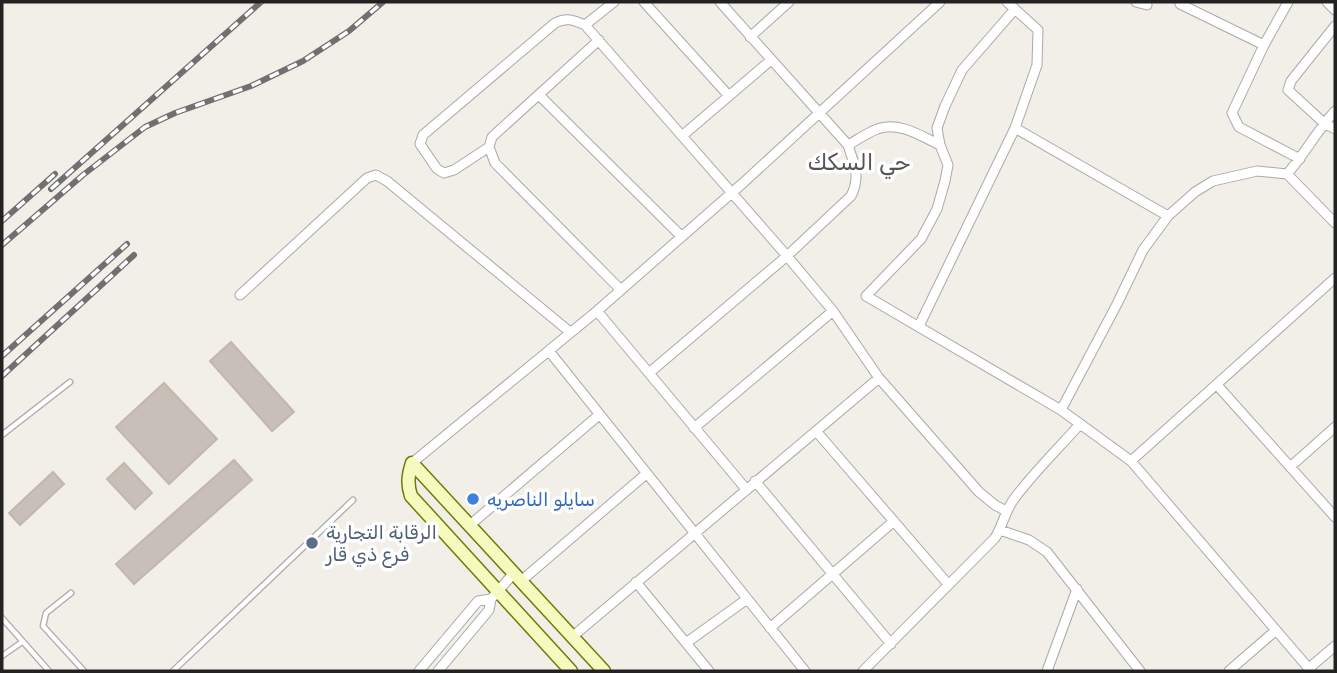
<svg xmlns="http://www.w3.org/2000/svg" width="1337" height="673" font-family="Rubik,'Noto Naskh Arabic',sans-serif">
  <rect width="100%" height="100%" fill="#f2efe9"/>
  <!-- building -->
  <path fill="#c7bfb8" stroke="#c4b6ab" stroke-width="2" d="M231 342 294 412 272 431 210 361Z
    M164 383 217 439 169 484 116 427Z
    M234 460 252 480 134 584 116 564Z
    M124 463 152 493 135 509 107 479Z
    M53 472 64 484 20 525 9 513Z"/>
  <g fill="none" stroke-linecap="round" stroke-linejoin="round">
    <defs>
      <path id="lane" d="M2 435 70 382
        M71 593 46 613 43 626 84 671
        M2 618 49 671
        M2 656 22 642
        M173 671 353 500"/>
      <path id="street" d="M644 2 729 96
        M1136 2 1147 5
        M1288 2 1264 45 1232 113 1239 127 1300 159
        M1327 2 1335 10
        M1180 4 1264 45
        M1015 9 962 70 945 106 937 128 940 145 948 165 945 181 937 209 921 239 866 296 1061 410 1131 461 1311 671
        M585 25 614 2
        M1335 26 1291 81 1288 90 1324 123 1335 129
        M750 37 789 2
        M599 40 492 137 489 147 495 163 620 289
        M539 95 681 236
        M1015 128 1168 216
        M682 136 771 60
        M848 145C857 140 867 133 877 129 899 121 921 136 940 145
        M489 147 454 170 444 173 437 169 420 144 423 135 555 23C566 17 574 20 585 25L787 256 851 196C861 176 854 165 848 145L720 2
        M1287 174C1305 154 1317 130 1335 111
        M240 295 367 178 376 175 387 181 570 332
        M597 311 746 489
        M919 326 1015 128 1037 65 1038 30 1007 2
        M549 351 805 671
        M649 373 787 256 833 311 879 378 979 492 995 505 1006 511
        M1217 385 1335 517
        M1061 410 1117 304 1143 250 1168 216 1195 192 1213 181 1257 171 1287 174 1335 223
        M694 428 833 311
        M816 431 948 584
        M1131 461 1335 278
        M412 463 597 311 743 183 940 2
        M1290 467 1335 427
        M755 481 891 644
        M470 525 599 415
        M1000 530 1029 540 1047 552 1140 671
        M521 581 646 474
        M636 582 709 671
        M770 628 894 521
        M572 637 879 378
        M686 643 747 599
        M1308 669 1335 646
        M419 671 478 601 491 599
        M438 671 489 610 491 599 514 573
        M863 671 995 538C1003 525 1005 511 1014 499 1034 472 1059 448 1080 424
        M1047 671 1077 589
        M1229 671 1275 631"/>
      <path id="secondary" d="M571 671 411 496C407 484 408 476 412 463L604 671"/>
    </defs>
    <!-- lane casing -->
    <use href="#lane" stroke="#a9a9a9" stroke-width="7"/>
    <!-- street casing -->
    <use href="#street" stroke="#a9a9a9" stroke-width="11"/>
    <!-- secondary casing -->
    <use href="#secondary" stroke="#707d05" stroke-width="15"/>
    <!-- lane -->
    <use href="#lane" stroke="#fff" stroke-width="4.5"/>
    <!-- street -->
    <use href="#street" stroke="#fff" stroke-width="9"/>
    <!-- secondary -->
    <use href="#secondary" stroke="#f7fabf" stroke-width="12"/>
    <defs>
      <path id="rail" d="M51 189 261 2
        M2 221 55 174
        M2 245 83 175 145 127 175 113 251 86 303 61 349 31 383 2
        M2 356 127 244
        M2 376 134 255"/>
    </defs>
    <!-- rail casing -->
    <use href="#rail" stroke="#707070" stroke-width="6"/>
    <!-- rail -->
    <use href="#rail" stroke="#fff" stroke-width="3.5" stroke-dasharray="10" stroke-linecap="butt"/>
  </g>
  <!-- markers -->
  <circle fill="#3f7fe0" stroke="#fff" stroke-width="2.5" cx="473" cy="499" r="7"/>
  <circle fill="#5c6f8a" stroke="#fff" stroke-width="2.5" cx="312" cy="543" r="7"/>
  <g text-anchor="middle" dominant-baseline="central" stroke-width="7" stroke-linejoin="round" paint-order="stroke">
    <!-- shop labels -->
    <g font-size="19" fill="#366cbe" stroke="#fff" text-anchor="start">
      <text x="487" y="499">سايلو الناصريه</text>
    </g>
    <!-- service labels -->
    <g font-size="19" fill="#4e5e75" stroke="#fff" text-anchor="start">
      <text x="326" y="532">الرقابة التجارية<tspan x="326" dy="22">فرع ذي قار</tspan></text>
    </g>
    <!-- quarter labels -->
    <g font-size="23" fill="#555" stroke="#fff">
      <text x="859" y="162">حي السكك</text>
    </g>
  </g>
  <!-- border -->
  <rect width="1337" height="673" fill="none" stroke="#222222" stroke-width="7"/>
</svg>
